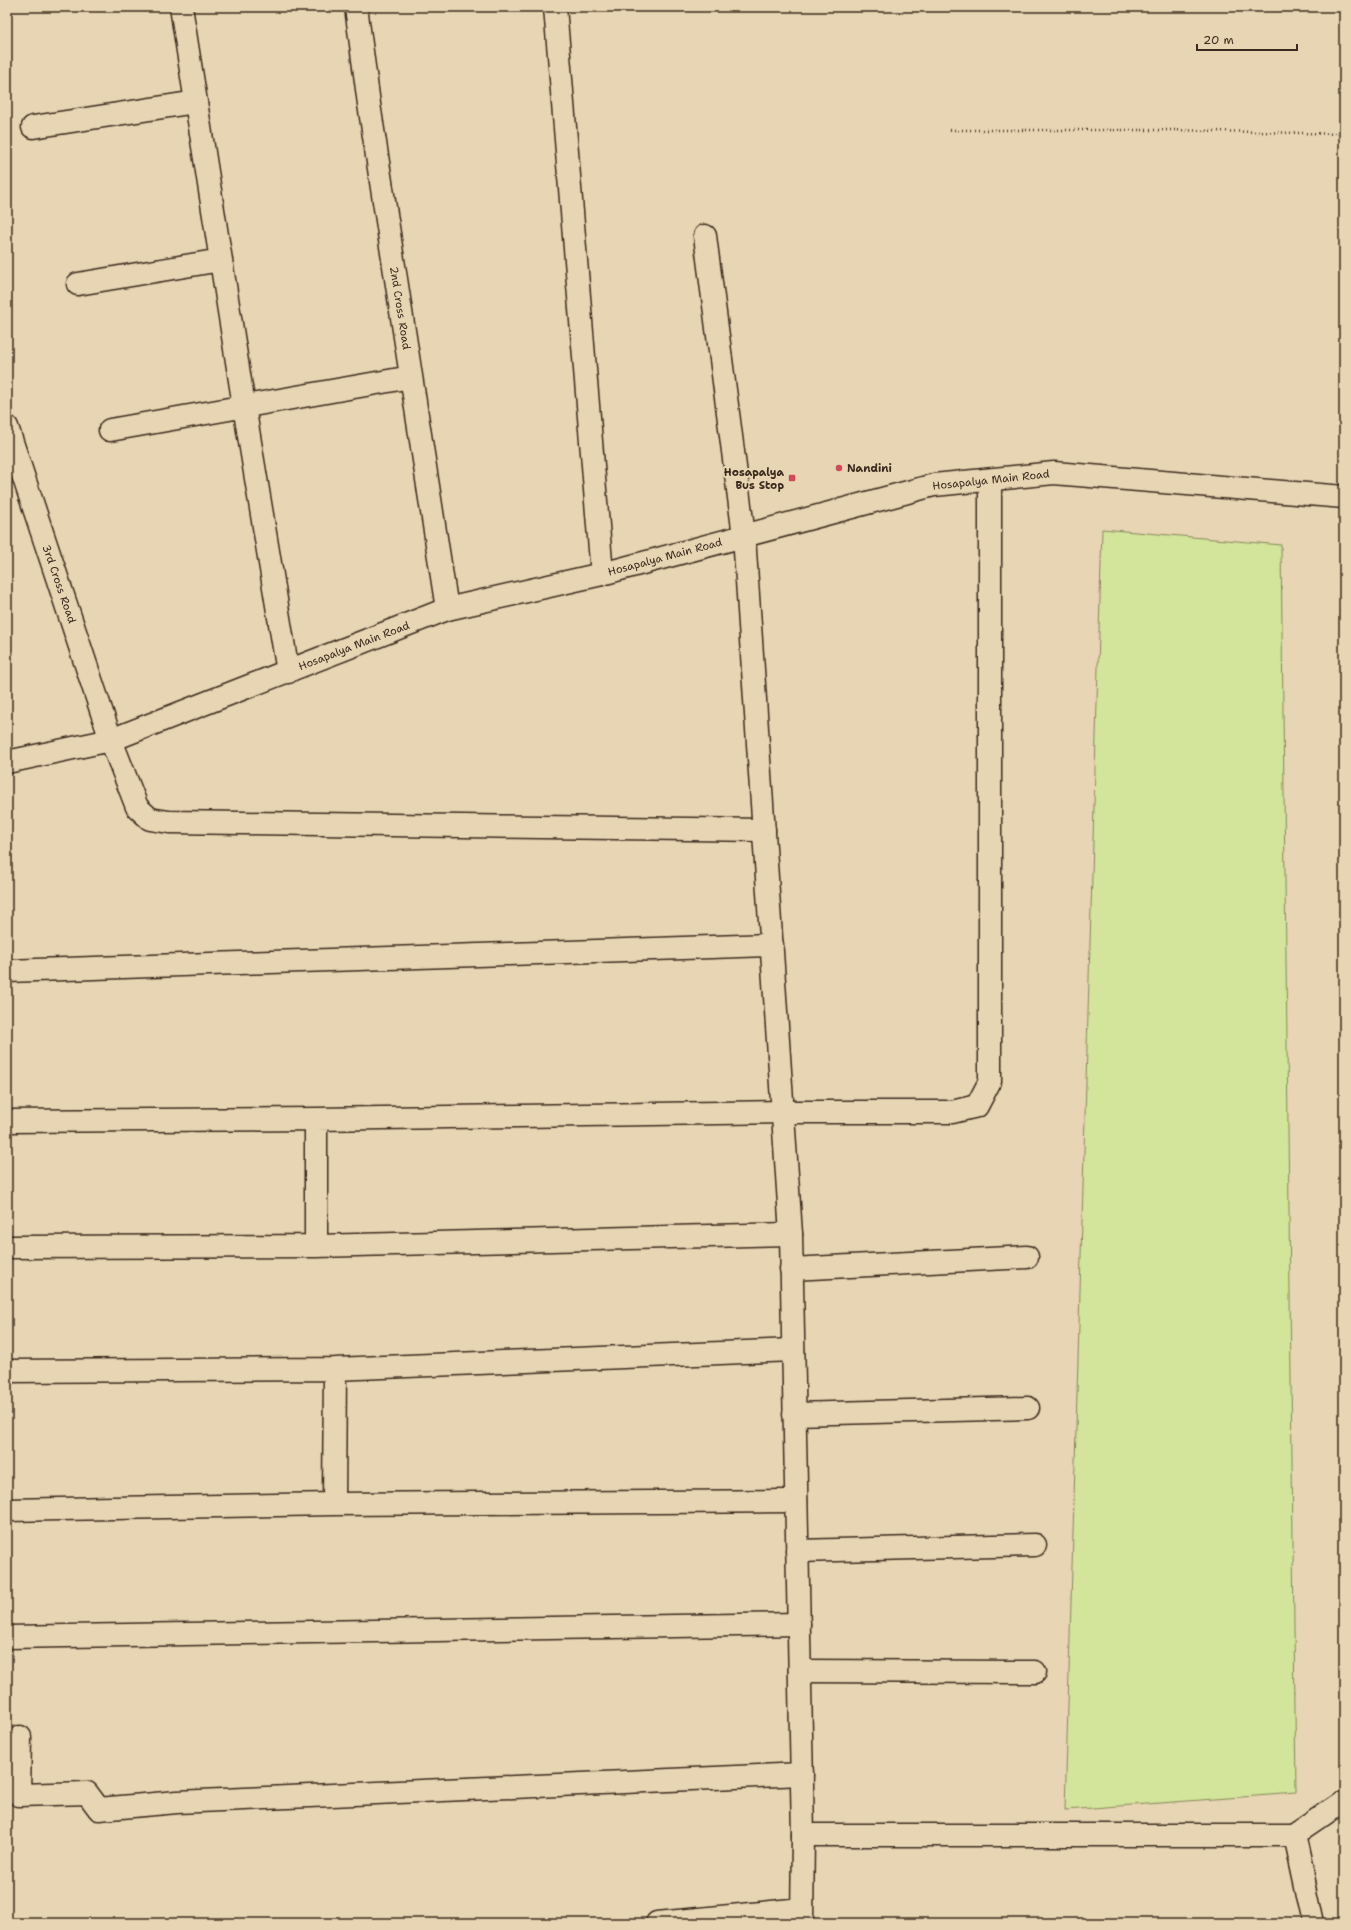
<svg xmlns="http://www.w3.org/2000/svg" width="1351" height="1930" font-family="'Shantell Sans',sans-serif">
  <rect width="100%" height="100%" fill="#e8d5b3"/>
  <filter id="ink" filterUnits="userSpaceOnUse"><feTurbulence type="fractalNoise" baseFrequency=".025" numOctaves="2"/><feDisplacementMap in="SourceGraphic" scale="8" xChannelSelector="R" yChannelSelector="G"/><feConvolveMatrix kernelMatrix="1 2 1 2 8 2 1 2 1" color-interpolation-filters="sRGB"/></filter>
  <g filter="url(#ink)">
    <!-- green -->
    <path fill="#d2e59a" stroke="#86885c" d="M1102 529 1281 545 1296 1793 1065 1810Z"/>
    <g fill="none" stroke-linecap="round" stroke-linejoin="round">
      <defs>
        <path id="street" d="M181 7 244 406 288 672
          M356 7 369 104 447 609
          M555 7 602 574
          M33 127 196 102
          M705 236 744 536
          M78 284 221 260
          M7 427 111 740 137 807 150 819 169 822 764 830
          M110 430 411 377
          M7 971 772 945
          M316 1119V1246
          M7 1121 316 1119 783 1112H952L977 1106 990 1081V480
          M7 1247 316 1246 791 1234
          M791 1269 1027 1257
          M7 1371 335 1369 793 1350
          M794 1414 1028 1408
          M334 1504 335 1369
          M7 1510 334 1504 796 1501
          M797 1551 1035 1545
          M7 1637 799 1624
          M800 1671 1035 1672
          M20 1737 19 1795 87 1793 99 1809 177 1802 802 1774
          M1294 1835 1344 1801
          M657 1923 802 1909
          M802 1923 803 1835"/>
        <path id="secondary" d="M744 536 791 1234 803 1835H1294L1313 1923
          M7 762 111 740 447 609 602 574 934 485 1054 473 1344 497"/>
      </defs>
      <!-- street casing -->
      <use href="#street" stroke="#3b2a1e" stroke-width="25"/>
      <!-- secondary casing -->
      <use href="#secondary" stroke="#3b2a1e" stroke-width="25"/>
      <!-- path -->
      <path stroke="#3b2a1e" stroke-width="2.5" stroke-dasharray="1 3" stroke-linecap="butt" d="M950 130H1170L1344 134"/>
      <!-- street -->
      <use href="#street" stroke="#e8d5b3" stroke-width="22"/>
      <!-- secondary -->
      <use href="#secondary" stroke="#e8d5b3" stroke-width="22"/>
    </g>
  </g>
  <!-- markers -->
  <g fill="#d1495b" stroke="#e8d5b3" stroke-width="1.5">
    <circle cx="839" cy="468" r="4"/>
    <rect x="788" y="474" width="8" height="8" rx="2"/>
  </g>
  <g text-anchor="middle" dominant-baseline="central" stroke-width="4" stroke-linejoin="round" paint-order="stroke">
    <!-- street labels -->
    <g font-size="11" fill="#3b2a1e" stroke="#e8d5b3">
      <text transform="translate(400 308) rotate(81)">2nd Cross Road</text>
      <text transform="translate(991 480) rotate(-6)">Hosapalya Main Road</text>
      <text transform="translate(665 557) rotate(-15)">Hosapalya Main Road</text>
      <text transform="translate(59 584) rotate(71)">3rd Cross Road</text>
      <text transform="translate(354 646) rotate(-21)">Hosapalya Main Road</text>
    </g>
    <!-- poi labels -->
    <g font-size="11" font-weight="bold" fill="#3b2a1e" stroke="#e8d5b3" text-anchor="start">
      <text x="847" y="468">Nandini</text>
      <text x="784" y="472" text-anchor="end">Hosapalya<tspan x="784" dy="13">Bus Stop</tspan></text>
    </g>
  </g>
  <!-- margin -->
  <rect width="1351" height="1930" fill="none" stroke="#e8d5b3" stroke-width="24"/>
  <rect x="12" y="12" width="1327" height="1906" fill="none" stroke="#3b2a1e" stroke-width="1.5" filter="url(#ink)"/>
  <!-- scale -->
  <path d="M1197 44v6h100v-6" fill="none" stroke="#3b2a1e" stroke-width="2"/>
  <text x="1203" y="44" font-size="12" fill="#3b2a1e" stroke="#e8d5b3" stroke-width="3" paint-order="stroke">20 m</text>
</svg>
